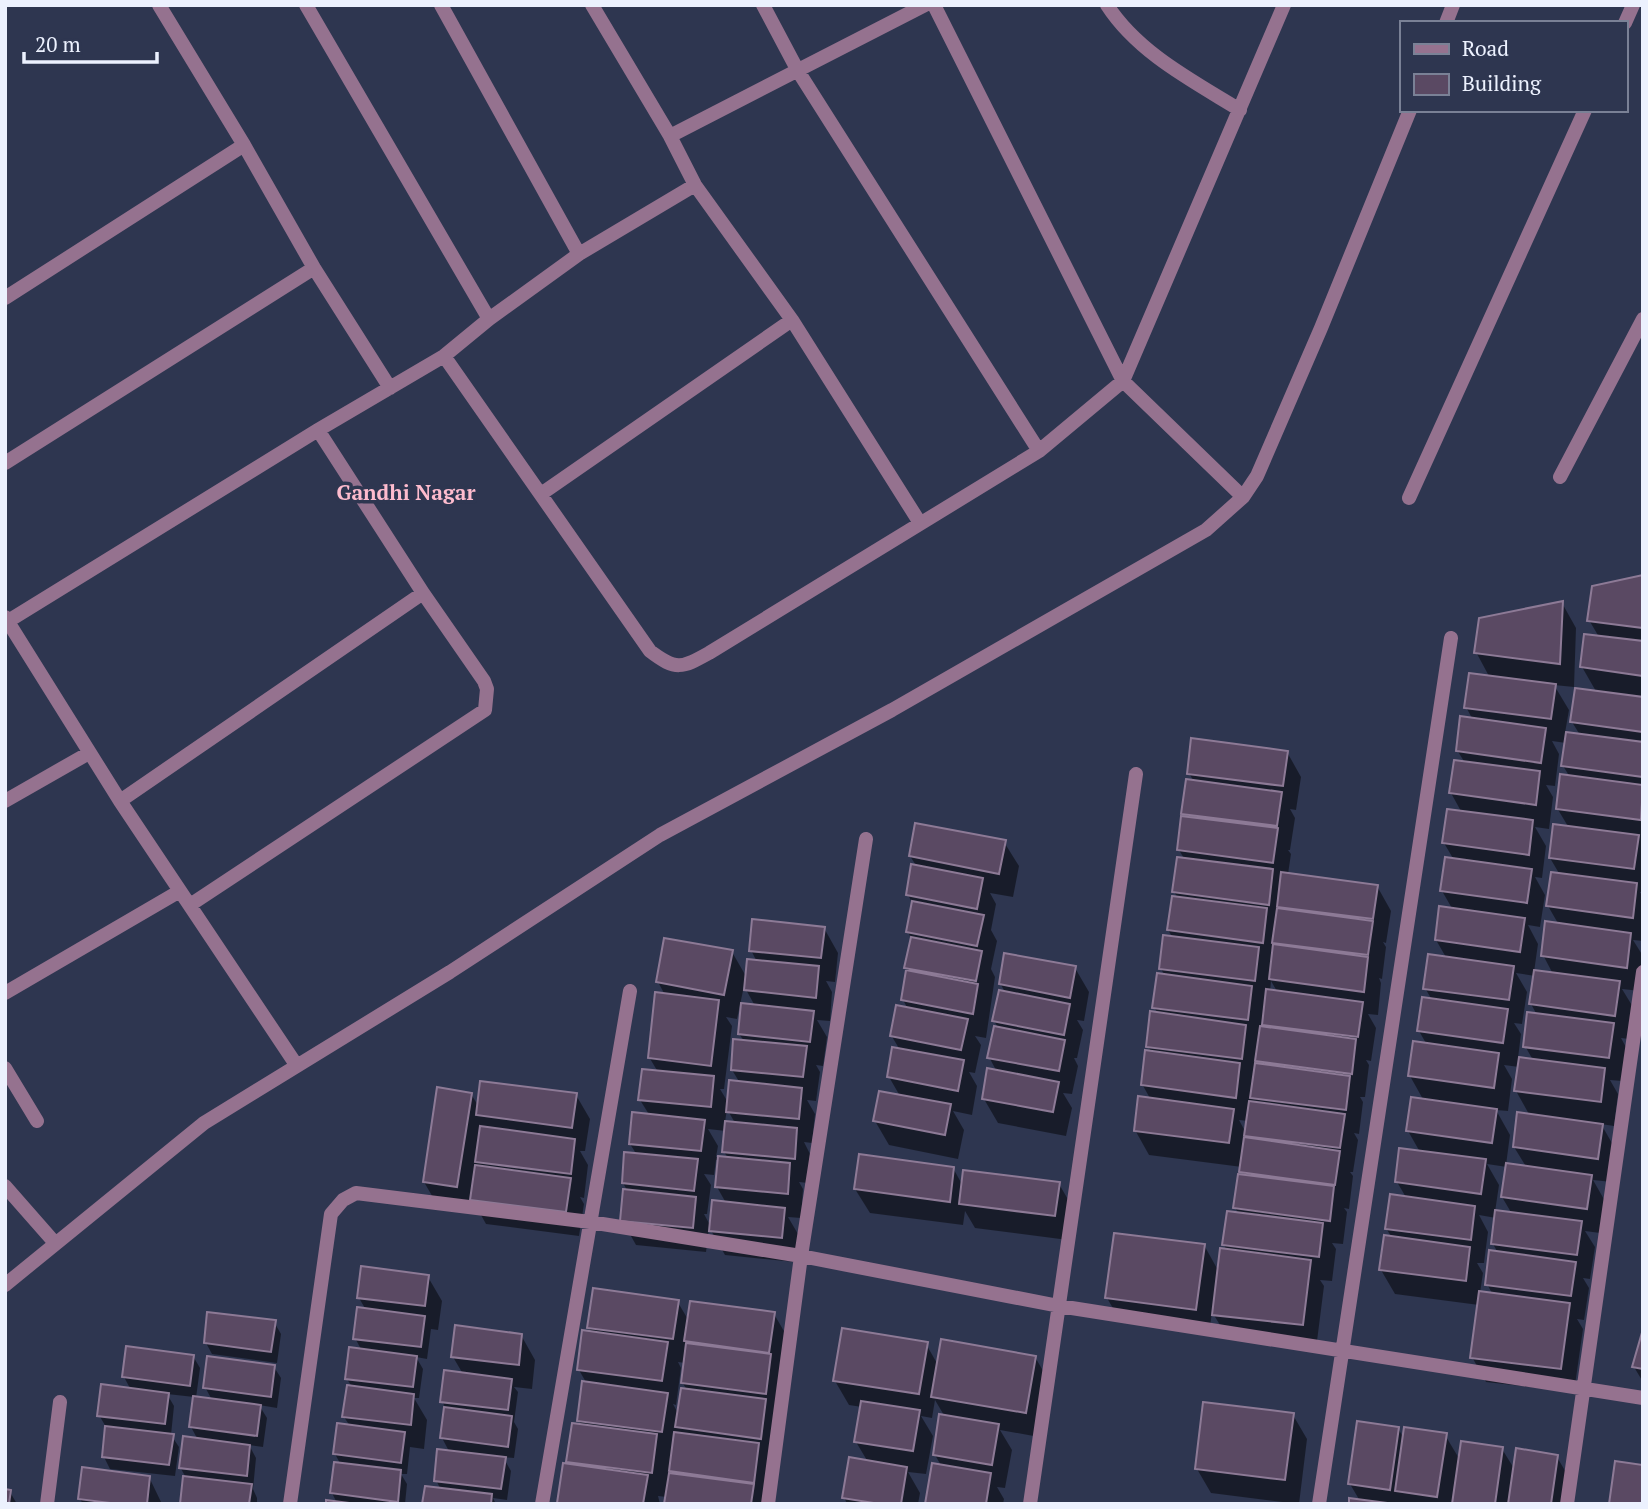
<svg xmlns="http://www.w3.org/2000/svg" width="1648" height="1509" font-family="'PT Serif',serif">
  <rect width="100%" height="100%" fill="#2e3650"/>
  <!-- shadow -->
  <path fill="#0007" fill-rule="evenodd" d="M1643 577V892H1640L1643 897V941L1633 940 1643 956V971L1640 991 1622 989 1633 1007 1629 1039 1621 1038 1627 1049 1622 1081 1610 1080 1618 1094 1614 1126 1601 1124 1616 1150 1612 1182 1593 1180 1605 1201 1600 1233 1585 1231 1595 1247 1590 1279 1583 1278 1589 1288 1584 1320 1577 1319 1583 1329 1574 1392 1486 1382 1472 1357 1479 1305 1395 1294 1381 1270 1392 1238 1386 1228 1407 1199 1397 1182 1420 1152 1408 1131 1424 1101 1410 1076 1427 1045 1419 1031 1432 1000 1425 988 1447 959 1436 940 1453 910 1442 891 1454 860 1444 843 1462 813 1451 793 1465 763 1457 750 1473 720 1466 707 1490 678 1476 652 1562 603 1576 628 1574 687 1554 685 1569 710 1565 733 1580 735 1572 722 1597 693 1582 667 1599 637 1589 620ZM1552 741 1566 743 1563 766 1570 777 1557 808 1569 828 1550 858 1560 875 1548 906 1559 925 1543 955 1553 974 1534 972 1538 944 1528 925 1540 927 1545 895 1535 877 1542 878 1546 846 1535 827 1549 829 1553 797 1546 785 1555 786 1559 754ZM1516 973 1535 976 1531 1004 1537 1015 1525 1046 1533 1060 1518 1058 1521 1034 1514 1023 1522 1024 1527 992ZM1504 1065 1519 1067 1516 1091 1530 1116 1514 1147 1527 1168 1506 1165 1510 1135 1496 1110 1508 1111 1512 1079ZM1487 1164 1507 1167 1502 1197 1512 1214 1495 1212 1499 1185ZM1479 1215 1496 1218 1493 1244 1498 1253 1487 1284 1493 1295 1480 1293 1483 1273 1477 1263H1484L1488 1232Z
    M1287 752 1301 777 1296 810 1290 809 1295 818 1290 850H1288L1291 854 1288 874 1377 886 1391 911 1386 943 1383 942 1386 947 1382 979 1379 978 1381 983 1378 1015 1368 1014 1376 1028 1371 1061 1366 1060 1369 1065 1365 1097H1360L1363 1102 1359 1134 1354 1133 1358 1140 1353 1172H1350L1353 1176 1349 1209 1344 1208 1347 1212 1343 1244 1332 1243 1336 1249 1332 1281 1320 1280 1324 1286 1316 1349 1228 1338 1212 1312 1209 1334 1121 1322 1107 1298 1204 1245 1219 1272 1227 1251 1224 1245 1239 1214 1235 1208 1243 1176 1242 1167 1149 1155 1135 1130 1151 1100 1142 1084 1152 1053 1148 1046 1158 1014 1154 1007 1165 976 1161 969 1173 938 1168 930 1178 898 1174 892 1185 860 1179 850 1186 818 1183 813 1194 782 1189 773ZM1271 981 1278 993 1270 992ZM1239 1120 1248 1121 1246 1133Z
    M1004 842 1019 866 1013 897 990 893 996 904 991 930 997 941 991 969 995 977 986 1038 975 1036 981 1045 975 1073 969 1072 977 1086 972 1115 953 1111 964 1130 958 1159 889 1145 875 1121 900 1096 889 1077 900 1050 891 1035 908 1009 903 1000 912 940 908 932 913 904 908 895 917 867 910 856Z
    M824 928 838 953 835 982 826 981 832 992 830 1021 817 1020 827 1037 823 1066 816 1065 820 1072 816 1101 807 1100 815 1114 812 1143 804 1142 810 1154 808 1183 799 1182 803 1189 801 1218 788 1217 798 1234 795 1262 725 1255 709 1227 706 1252 636 1245 622 1220 628 1192 623 1183 637 1155 630 1144 650 1116 640 1100 658 1072 649 1057 665 995 658 982 732 952 747 978 757 962 751 950ZM744 986 755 1006 739 1034 744 1041 732 1070 740 1083 729 1104 720 1089H724L732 1026 726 1017 737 1019ZM727 1109 735 1123 725 1122ZM708 1129 726 1131 724 1152 728 1158 716 1157 718 1146ZM716 1160H719L717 1187 726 1203 711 1227 704 1214H707L711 1185 704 1174 714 1175Z
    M1075 968 1089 992 1084 1021 1077 1020 1083 1030 1077 1058H1074L1078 1066 1072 1094 1063 1093 1072 1108 1066 1136 998 1123 984 1099 997 1072 989 1057 999 1029 994 1021 1006 994 1000 983Z
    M471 1094 479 1107 576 1095 590 1119 585 1151H580L588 1165 584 1198 580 1197 584 1204 579 1236 486 1224 472 1199 470 1211 438 1206 424 1182Z
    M953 1168 963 1186 1059 1184 1073 1208 1068 1240 975 1228 965 1211 963 1225 870 1213 855 1189Z
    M428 1277 442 1301 438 1330 431 1329 427 1359 416 1357 423 1369 419 1398H414L427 1420 424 1449 410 1447 407 1474H401L407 1484 405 1504H327L337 1503 332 1493 341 1465 335 1454 350 1426 344 1417 352 1387 347 1379 362 1351 355 1338 366 1310 359 1298Z
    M677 1301 689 1321 774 1314 788 1338 768 1504H666L667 1497 658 1496 660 1504H557L564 1465 567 1466 573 1425 582 1426 579 1420 587 1384 579 1370 592 1333 589 1327ZM678 1362 685 1363 682 1382 687 1390 679 1415 673 1404 676 1405 681 1368Z
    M274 1322 281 1334 277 1363 212 1354 206 1343Z
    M521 1335 535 1360 532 1389 514 1387 518 1392 514 1422 518 1429 514 1458 503 1457 511 1471 507 1500 493 1498 496 1504H424L441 1490 436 1480 450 1453 442 1438 445 1407 442 1401 463 1374 453 1357Z
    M1643 1335V1382L1634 1367Z
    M926 1344 938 1365 1035 1357 1049 1381 1039 1437 1000 1430 1012 1450 1005 1488 997 1487 1004 1499 1003 1504H927L942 1467 935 1455 945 1417 935 1400 932 1418 921 1416 933 1436 926 1474 908 1472 920 1493 918 1504H847L844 1497 868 1462 856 1442 862 1407 849 1405 835 1381Z
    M193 1356 200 1368 196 1398 212 1400 205 1387 274 1367 281 1378 277 1408 259 1405 267 1418 263 1447 249 1445 256 1458 253 1489 257 1498V1504H181L185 1476 180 1467 198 1440 191 1427 194 1397 167 1394 174 1406 171 1435 179 1447 175 1476 110 1469 104 1457 106 1427 99 1415 131 1390 124 1377Z
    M1293 1415 1307 1439 1299 1504 1211 1493 1197 1469Z
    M1398 1428 1404 1439 1445 1435 1460 1460 1502 1449 1515 1470 1557 1457 1571 1481 1568 1504H1350L1360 1501 1350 1484Z
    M149 1477 162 1504H83L80 1499Z
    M10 1492 17 1504H5Z"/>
  <!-- building -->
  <path fill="#5a4963" stroke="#8d7a96" stroke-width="2" d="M1643 575V628L1587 621 1592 586Z
    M1563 601 1560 664 1474 653 1479 618Z
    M1584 634 1643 641V676L1580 667Z
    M1469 673 1556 684 1551 719 1464 708Z
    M1575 688 1643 697V732L1570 722Z
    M1460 716 1546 728 1541 763 1456 751Z
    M1566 732 1643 742V777L1561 766Z
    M1191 738 1288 751 1283 786 1187 774Z
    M1454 760 1540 771 1536 805 1449 793Z
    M1560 774 1643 785 1641 820 1556 809Z
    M1186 779 1282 792 1277 826 1181 814Z
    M1447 809 1533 820 1529 855 1442 843Z
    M1181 816 1278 828 1273 863 1177 850Z
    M915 823 1006 840 999 874 909 856Z
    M1553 824 1639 835 1634 869 1549 858Z
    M1177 857 1273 869 1269 905 1172 892Z
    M1445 857 1532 869 1527 903 1440 891Z
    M911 864 983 878 977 909 906 895Z
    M1281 872 1378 885 1373 919 1277 907Z
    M1551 872 1637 883 1633 918 1546 906Z
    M1172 896 1267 908 1263 943 1167 930Z
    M912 901 984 915 977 946 906 932Z
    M1439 906 1525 918 1520 952 1435 940Z
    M1277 908 1373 921 1368 955 1272 943Z
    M752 919 825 927 821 958 749 951Z
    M1545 921 1631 933 1627 968 1541 956Z
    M1163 935 1259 947 1255 981 1159 969Z
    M911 937 982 951 976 981 904 968Z
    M664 938 733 950 724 995 656 982Z
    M1273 944 1368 957 1364 992 1269 979Z
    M1004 953 1076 966 1070 998 999 984Z
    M1428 954 1514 966 1509 1000 1423 989Z
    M747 959 819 966 816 998 744 990Z
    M906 970 978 984 973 1014 901 1000Z
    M1534 970 1620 981 1615 1016 1529 1004Z
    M1157 973 1252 986 1248 1020 1152 1008Z
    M1266 989 1363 1002 1358 1037 1262 1025Z
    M999 990 1070 1004 1064 1035 992 1021Z
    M655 992 719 1000 711 1066 648 1058Z
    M1422 997 1508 1009 1503 1043 1417 1031Z
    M741 1003 814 1011 810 1042 738 1034Z
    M896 1005 968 1019 961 1050 890 1036Z
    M1150 1011 1246 1025 1242 1059 1146 1047Z
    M1527 1012 1614 1023 1609 1058 1523 1047Z
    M994 1026 1065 1040 1059 1071 987 1058Z
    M1260 1026 1356 1039 1352 1074 1255 1061Z
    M733 1039 807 1046 803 1077 731 1070Z
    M1413 1041 1499 1053 1494 1088 1408 1076Z
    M892 1047 964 1060 958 1091 887 1077Z
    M1145 1050 1240 1063 1236 1098 1141 1085Z
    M1519 1057 1605 1068 1601 1102 1514 1091Z
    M1255 1063 1350 1076 1346 1110 1250 1098Z
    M987 1068 1059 1082 1053 1112 982 1099Z
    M642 1069 714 1076 711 1107 638 1100Z
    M729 1080 802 1088 799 1119 726 1112Z
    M480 1081 577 1093 572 1128 476 1115Z
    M437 1087 472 1093 457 1187 423 1182Z
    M879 1091 951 1104 945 1135 873 1121Z
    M1138 1096 1234 1109 1229 1143 1134 1131Z
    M1411 1097 1497 1109 1492 1143 1406 1131Z
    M1249 1101 1345 1114 1340 1148 1244 1136Z
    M632 1112 705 1120 701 1151 629 1144Z
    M1517 1112 1603 1124 1598 1159 1513 1147Z
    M725 1121 797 1128 795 1159 722 1152Z
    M480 1126 575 1139 571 1174 475 1162Z
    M1244 1137 1340 1151 1335 1185 1239 1172Z
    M1399 1148 1486 1159 1481 1194 1395 1182Z
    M624 1152 698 1159 694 1191 622 1183Z
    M859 1154 954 1167 950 1202 854 1189Z
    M718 1156 790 1163 788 1194 715 1187Z
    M1506 1163 1592 1175 1587 1209 1501 1197Z
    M475 1165 571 1178 566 1212 470 1200Z
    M963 1170 1060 1182 1055 1216 959 1204Z
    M1238 1174 1334 1186 1330 1221 1233 1208Z
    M623 1189 696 1197 693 1228 620 1221Z
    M1390 1194 1475 1206 1471 1240 1385 1229Z
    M712 1200 785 1208 782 1238 709 1231Z
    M1495 1210 1582 1221 1577 1255 1491 1244Z
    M1227 1211 1323 1223 1319 1257 1222 1245Z
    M1114 1233 1205 1244 1196 1310 1105 1298Z
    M1384 1235 1470 1247 1466 1281 1379 1270Z
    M1220 1248 1311 1260 1303 1325 1212 1315Z
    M1489 1250 1576 1262 1571 1296 1485 1285Z
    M361 1266 429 1275 425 1306 357 1298Z
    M593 1288 679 1300 673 1339 587 1328Z
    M1479 1291 1570 1303 1561 1369 1470 1358Z
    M690 1301 775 1312 769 1353 684 1341Z
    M357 1307 425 1316 421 1347 353 1339Z
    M207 1312 276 1320 271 1352 204 1343Z
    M455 1325 522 1334 519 1365 451 1357Z
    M842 1328 928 1342 919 1394 833 1381Z
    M1643 1329V1369L1632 1367Z
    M582 1330 668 1342 662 1381 577 1370Z
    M941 1339 1036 1356 1026 1413 931 1397Z
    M686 1343 771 1354 766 1394 681 1383Z
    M126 1346 194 1355 190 1386 122 1377Z
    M349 1347 417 1356 413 1387 345 1379Z
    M207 1356 275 1365 271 1397 203 1388Z
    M444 1370 512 1379 508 1410 440 1402Z
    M582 1381 668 1393 662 1432 577 1421Z
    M101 1384 169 1393 165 1424 97 1416Z
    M347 1385 414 1394 411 1425 342 1417Z
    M681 1388 766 1399 761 1439 675 1427Z
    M193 1396 261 1405 257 1436 189 1427Z
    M861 1401 920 1410 913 1451 854 1442Z
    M1203 1402 1294 1413 1285 1480 1195 1469Z
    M444 1407 512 1416 508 1447 440 1438Z
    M939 1414 999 1424 992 1465 933 1455Z
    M1357 1421 1399 1427 1390 1490 1348 1484Z
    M337 1423 405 1432 401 1463 333 1454Z
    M572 1423 657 1434 652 1473 566 1462Z
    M105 1426 174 1434 169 1465 102 1457Z
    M1404 1427 1447 1433 1437 1497 1395 1491Z
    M674 1432 759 1443 754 1483 669 1471Z
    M183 1436 250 1445 247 1476 179 1468Z
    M1461 1441 1503 1447 1495 1504H1452Z
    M1516 1448 1558 1455 1551 1504H1508Z
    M437 1449 506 1457 501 1489 434 1481Z
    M849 1457 907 1467 901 1504H880L842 1498Z
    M1615 1461 1643 1465V1504H1609Z
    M334 1462 401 1470 398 1502 330 1493Z
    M563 1463 648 1475 643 1504 557 1503Z
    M932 1463 991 1473 986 1504H925Z
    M82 1467 150 1476 147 1504H118L78 1499Z
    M669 1473 754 1484 751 1504H664Z
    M183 1476 252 1484 249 1504H180Z
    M425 1486 492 1494 491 1504H422Z
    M5 1489 11 1490 9 1504H5Z
    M1349 1498 1395 1504H1349Z
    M326 1500 357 1504H326Z"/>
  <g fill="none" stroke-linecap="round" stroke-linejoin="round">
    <!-- minor -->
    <path stroke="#95728f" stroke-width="14" d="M159 5 244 145 314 268 390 388
      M306 5 489 319
      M441 5 579 254
      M592 5 670 136 695 185 792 320 920 523
      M763 5 798 71 1039 451
      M934 5 1123 381 1243 497
      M1107 5C1138 53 1193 81 1240 110
      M1446 23 1453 5
      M1625 23 1633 5
      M670 136 925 5
      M5 298 244 145
      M444 356 650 651C676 671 682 668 709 653L1039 451 1123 381 1284 5
      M5 463 314 268
      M1560 477 1643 319
      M541 494 792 320
      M1409 498 1585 110
      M5 617 120 801 297 1066
      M5 623 318 430 444 356 489 319 579 254 695 185
      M5 801 89 753
      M120 801 423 593
      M190 905 485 710 487 689 484 681 423 593 318 430
      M5 993 180 891
      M5 1068 37 1121
      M5 1186 55 1243
      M5 1285 204 1123 450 972 660 835 892 710 1206 530 1243 497 1257 476 1321 328 1410 110
      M47 1504 60 1402
      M290 1504 331 1214 343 1200 356 1193 590 1222 801 1256 1059 1306 1643 1398
      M542 1504 630 991
      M768 1504 801 1256 866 839
      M1030 1504 1136 774
      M1319 1504 1451 638
      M1567 1504 1643 972"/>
  </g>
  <g text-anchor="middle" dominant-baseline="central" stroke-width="7" stroke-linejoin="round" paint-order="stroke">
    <!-- neighbourhood labels -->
    <g font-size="21" font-weight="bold" fill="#febcce" stroke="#2e3650">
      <text x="406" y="492">Gandhi Nagar</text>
    </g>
  </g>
  <!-- border -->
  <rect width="1648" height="1509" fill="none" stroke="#ecf1fe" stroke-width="14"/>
  <!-- legend -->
  <rect x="1400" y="21" width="228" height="91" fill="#2e3650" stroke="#7a8196" stroke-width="2"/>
  <rect x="1414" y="44" width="35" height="10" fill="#95728f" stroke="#7a8196" stroke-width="2"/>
  <text x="1462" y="56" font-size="21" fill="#ecf1fe">Road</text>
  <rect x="1414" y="74" width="35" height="21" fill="#5a4963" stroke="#7a8196" stroke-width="2"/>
  <text x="1462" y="91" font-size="21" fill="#ecf1fe">Building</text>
  <!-- scale -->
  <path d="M24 52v10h133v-10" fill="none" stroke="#ecf1fe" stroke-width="3.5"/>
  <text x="35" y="52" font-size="21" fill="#ecf1fe" stroke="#2e3650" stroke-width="5" paint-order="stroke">20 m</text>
</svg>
